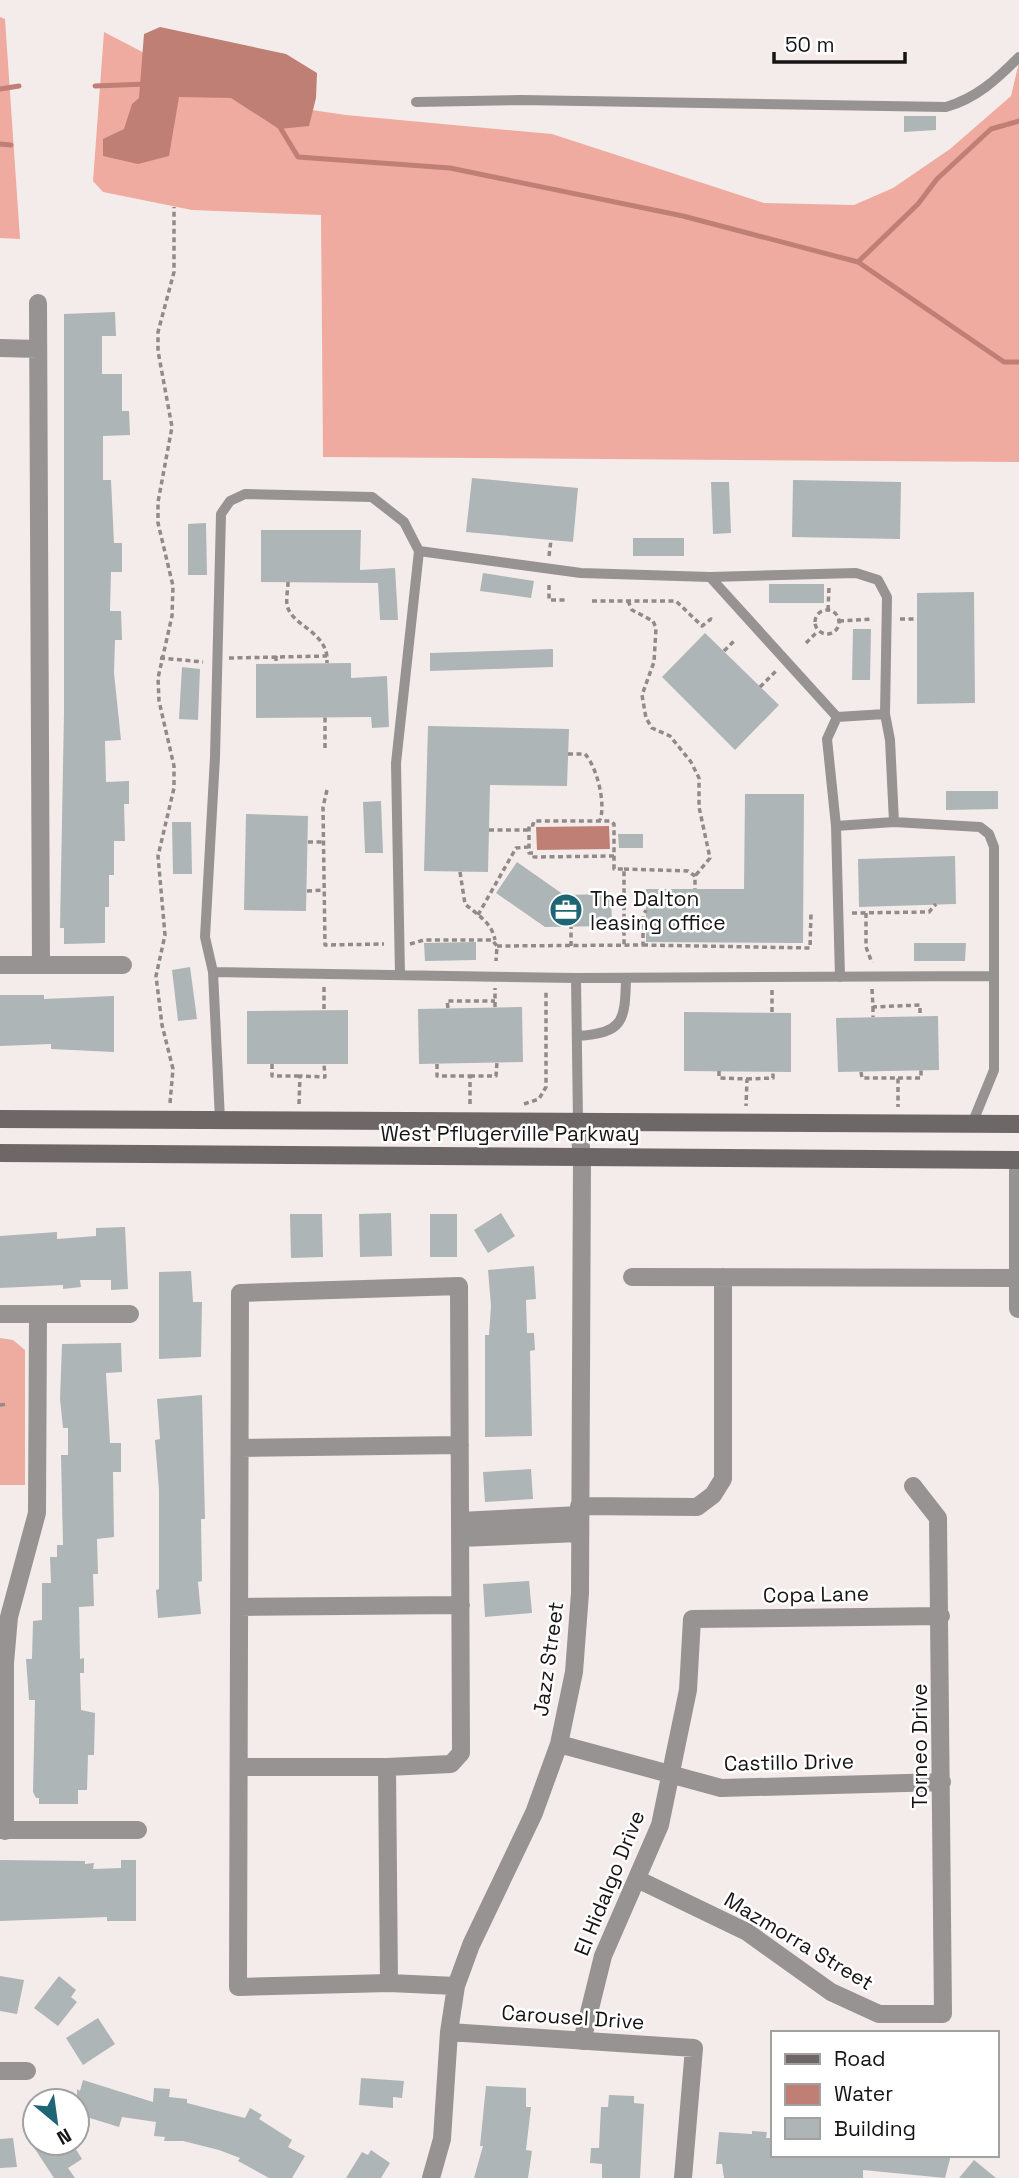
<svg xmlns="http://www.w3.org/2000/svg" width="1019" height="2178" font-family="'Space Grotesk',sans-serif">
  <rect width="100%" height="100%" fill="#f4ecea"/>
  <!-- green -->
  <path fill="#eeab9f" d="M0 1338 13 1340 25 1350V1485H0Z"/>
  <!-- forest -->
  <path fill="#f0aba0" d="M0 17 5 19 20 239 0 238Z
    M104 32 231 98 346 115 552 134 764 203 854 205 893 188 950 149 1011 96 1019 62V462L323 457 321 215 192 210 103 192 93 181Z"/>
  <!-- water -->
  <path fill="#bf7f74" d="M160 27 286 54 317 73 316 98 309 126 279 129 231 98 179 97 169 156 138 164 103 156V139L124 129 132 104 139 98 144 34Z
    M609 826 610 849 537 850 536 827Z"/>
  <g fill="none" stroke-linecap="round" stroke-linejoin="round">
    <!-- stream -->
    <path stroke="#bf7f74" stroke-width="5" d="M95 86 147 84
      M0 89 19 86
      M278 124 298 157 450 168 683 216 858 262 1004 362H1019
      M0 144 11 145
      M858 262 918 204 937 179 991 129 1019 121"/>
  </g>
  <!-- building -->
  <path fill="#adb5b7" d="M904 116H936V130L904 132Z
    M115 312 116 336H102V374H122V411H129L130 435 103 436V480H111L114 543H122V572H111L110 611H121L122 640H115L114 673 121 740 105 741 106 782 129 781V804H124L125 841H114V875H109V907H105V943L64 944V928H60L64 713V314Z
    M472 478 578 488 573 542 466 532Z
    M793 480 901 482 900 539 792 537Z
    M711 482H729L731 533 713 534Z
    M206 523 207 575H188V524Z
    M261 530H361L360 570 395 568 398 620H380L378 583 261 582Z
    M633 538H684V556H633Z
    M483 573 534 581 531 598 480 591Z
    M769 584H824V603H769Z
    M974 592 975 703 917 704V593Z
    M853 629H871L870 680H852Z
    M705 633 779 705 735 750 662 677Z
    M553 649V667L430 671V653Z
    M351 663V678L387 676 389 727 372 728 371 717 256 718V664Z
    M182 667 200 669 198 720 179 719Z
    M428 726 569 729 567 786 490 785 488 872 424 871Z
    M946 791H998V809L946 810Z
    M745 794H804L803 943 646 942V889H744Z
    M381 801 383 853H365L363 802Z
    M246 814 308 816 306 911 244 910Z
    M172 822H191L192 874H173Z
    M618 834H643V848H619Z
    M955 856 956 904 859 907 858 859Z
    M517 862 564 895 611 894 612 926 545 927 496 893Z
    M476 942V960L425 961 424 943Z
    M914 943H966L965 961H914Z
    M190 967 197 1019 178 1021 172 970Z
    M0 995H44V999L114 996V1052L51 1049V1044L0 1046Z
    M522 1007 523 1062 419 1064 418 1009Z
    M348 1010V1064H247V1011Z
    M684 1012 791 1013V1072L684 1071Z
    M938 1016 939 1070 838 1072 836 1018Z
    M391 1213 392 1256 360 1257 359 1214Z
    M501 1213 515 1236 488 1253 474 1230Z
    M290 1214H322L323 1257 291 1258Z
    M430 1214H457V1257H430Z
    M125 1227 128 1289 111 1290V1280H80L81 1287 63 1289V1285L0 1288V1236L57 1232V1239L96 1236V1228Z
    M534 1266 536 1299 526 1300 527 1333H534L535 1350 530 1351 532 1436 485 1437V1335H489L491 1306 488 1270Z
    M191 1271 193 1302H202L201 1357 159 1359V1272Z
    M121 1343 122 1372 106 1373 110 1443H121V1472H113L114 1537 97 1539 98 1574H93L94 1606 79 1607 80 1659 84 1658V1673H80L81 1710 95 1713 94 1755H88L87 1790H78V1804H39V1798H36L33 1792 35 1700H29L26 1659H32L33 1621 42 1620V1583H51L50 1557H57V1545H63L61 1455H68V1428H63L60 1399 62 1344Z
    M202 1395 205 1519H201L202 1581 198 1582 201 1614 158 1618 156 1590 159 1589V1490L155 1440 160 1439 157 1399Z
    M531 1469 533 1499 485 1502 483 1472Z
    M529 1581 532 1613 485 1617 483 1584Z
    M0 1860 85 1861V1864L94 1863 93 1869 121 1868V1860H136V1921H107V1917L0 1921Z
    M0 1976 24 1980 17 2014 0 2011Z
    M59 1976 76 1990 71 1997 77 2002 58 2026 34 2008Z
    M98 2018 115 2044 83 2065 66 2038Z
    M361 2078 404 2081 402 2098 393 2097V2108L359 2105Z
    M83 2080 153 2102 154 2088 170 2089 169 2097 187 2099V2103L245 2118 250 2108 262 2115 259 2119 292 2140 288 2147 305 2156 292 2178H269L238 2161 240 2158 219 2150 183 2141H164L165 2137 154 2136 156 2122 122 2117 119 2127 77 2114V2089L80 2091Z
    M486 2086 526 2088V2107H531L526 2150 532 2151 528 2178H474L483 2146H480Z
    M609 2095 634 2096V2103L644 2104 640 2178H602V2164L590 2163 591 2148H599L601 2107H608Z
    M752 2131 767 2132 766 2138H772V2155H951L945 2178 863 2170V2178H724L722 2164H716L719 2132 752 2134Z
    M13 2138 17 2167 0 2168V2139Z
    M31 2143H72L82 2159 68 2168 75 2178H54Z
    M371 2150 390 2163 381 2178H346L362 2152 368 2155Z
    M974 2160 996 2178H959Z"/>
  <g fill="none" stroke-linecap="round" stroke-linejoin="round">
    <!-- path -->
    <path stroke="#908b89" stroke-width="3.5" stroke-dasharray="5 3.5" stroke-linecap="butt" d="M549 556 551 540
      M288 582C288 589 286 598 287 605 291 625 323 630 327 656
      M549 585V600H567
      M592 601H676L702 626 711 619 714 621
      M628 601 632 610 653 621 656 628 654 662 642 695 646 718 652 728 670 736 691 762 699 778V807L710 858 695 876
      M815 622a12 12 0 1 1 24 0a12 12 0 1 1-24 0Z
      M828 610 829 587
      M900 619H917
      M839 621 873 619
      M806 643 818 631
      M724 651 734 641
      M276 656V664
      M160 658 203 662
      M229 658 327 656V663
      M760 687 777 670
      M325 748V717
      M568 754H585C597 767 606 804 600 820
      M327 790 323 807 325 945 384 944
      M489 830H529
      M308 842H323
      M614 856 534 857V853H529V825H533L534 821H610L614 824V869H624V945
      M624 869 688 871 695 876V889
      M460 872 465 904C478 915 492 923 495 940
      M307 891 324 890
      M852 913 929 912 936 904
      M866 913V947L872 963
      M478 915 516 848 528 847
      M410 944 424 940H492L497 946 496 961
      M643 945 810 948 811 913
      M497 946 643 945V916L646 910
      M571 946V927
      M324 987V1011
      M872 989 873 1007 920 1005V1016
      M495 1007V988
      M873 1007V1017
      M448 1008 447 1001H495
      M772 1012V990
      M272 1064V1076H300
      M437 1064V1076H470V1105
      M719 1071V1078L747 1079 746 1106
      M861 1072 862 1078H898V1107
      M470 1076H496L497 1062
      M898 1078H921V1070
      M747 1079 773 1078V1072
      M170 1103 173 1069 162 1025 156 976 165 935 158 856 174 788V766L159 701 158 678 172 616 173 586 158 523V502L172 427 158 351V332L174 272V207
      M299 1104 300 1076 325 1077 324 1064
      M524 1104 539 1099 546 1087V992
      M0 1405 8 1404"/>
    <!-- service -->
    <path stroke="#969392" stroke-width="10" d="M416 102 521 100 946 107C977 98 997 79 1019 57
      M245 494 372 497 404 522 419 551 581 573 710 577 856 573 878 580 887 597 885 714 890 740 894 822 980 827 989 834 994 847V976L576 978 213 972 205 937 215 757 221 514 230 501Z
      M710 577 837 717 827 739 836 826 840 977
      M837 717 885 714
      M836 826 894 822
      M213 972 220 1120
      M400 975 396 763 419 551
      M576 978 578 1122
      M577 1036C624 1033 625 1021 626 978
      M972 1124 994 1070V976"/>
    <!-- minor -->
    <path stroke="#969392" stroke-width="18" d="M38 303 41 965
      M0 348 38 349
      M0 965H123
      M632 1277 1018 1278
      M459 1286 461 1753 451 1764 387 1767 389 1983 238 1987 240 1293Z
      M1018 1309V1160
      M0 1314H130
      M240 1448 460 1445
      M579 1506 697 1507 713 1495 723 1479V1277
      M460 1521 579 1515
      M460 1538 579 1533
      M239 1607 461 1605
      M559 1744 721 1788 942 1782
      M239 1767H387
      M0 1830H138
      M5 1831V1663L9 1617 37 1513 38 1315
      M637 1879 747 1932 831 1992 879 2014H943L938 1518 913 1486
      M389 1983 456 1986
      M449 2032 694 2048 683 2178
      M582 2041 603 1956 660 1825 688 1690 692 1619 941 1616
      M0 2071H27
      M431 2178 442 2139 449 2032 456 1986 471 1945 534 1813 559 1744 574 1672 580 1593 582 1156 578 1122"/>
    <!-- secondary -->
    <path stroke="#6d6867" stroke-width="18" d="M0 1119 1019 1124
      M0 1153 1019 1160"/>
  </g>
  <!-- icons -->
  <defs>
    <symbol id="office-disc" viewBox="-11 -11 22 22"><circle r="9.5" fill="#1f6675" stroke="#fff"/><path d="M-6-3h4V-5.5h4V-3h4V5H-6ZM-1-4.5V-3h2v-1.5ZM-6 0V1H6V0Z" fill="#fff"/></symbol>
  </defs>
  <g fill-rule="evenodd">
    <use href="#office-disc" x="547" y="891" width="38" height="38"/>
  </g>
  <g text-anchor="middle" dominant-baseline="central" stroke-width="5" stroke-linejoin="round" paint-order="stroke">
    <!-- poi labels -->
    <g font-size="21" fill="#171414" stroke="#fff" text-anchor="start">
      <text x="590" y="898">The Dalton<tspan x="590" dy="24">leasing office</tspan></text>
    </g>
    <!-- street labels -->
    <g font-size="21" fill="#171414" stroke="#fff">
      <text x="510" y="1133">West Pflugerville Parkway</text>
      <text transform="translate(816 1594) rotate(-1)">Copa Lane</text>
      <text transform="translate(548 1659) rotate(-82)">Jazz Street</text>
      <text transform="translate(919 1746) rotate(-90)">Torneo Drive</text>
      <text transform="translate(789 1762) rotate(-1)">Castillo Drive</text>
      <text transform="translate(609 1883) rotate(-68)">El Hidalgo Drive</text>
      <text transform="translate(799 1941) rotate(31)">Mazmorra Street</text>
      <text transform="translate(573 2017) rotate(4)">Carousel Drive</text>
    </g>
  </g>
  <!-- legend -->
  <rect x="771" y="2031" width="228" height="126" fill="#ffffff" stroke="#a2a1a1" stroke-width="2"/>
  <rect x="785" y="2054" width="35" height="10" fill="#6d6867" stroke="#a2a1a1" stroke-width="2"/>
  <text x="834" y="2066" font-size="21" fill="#171414">Road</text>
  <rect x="785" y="2084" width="35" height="21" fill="#bf7f74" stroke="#a2a1a1" stroke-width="2"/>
  <text x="834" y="2101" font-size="21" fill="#171414">Water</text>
  <rect x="785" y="2118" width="35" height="21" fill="#adb5b7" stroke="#a2a1a1" stroke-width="2"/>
  <text x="834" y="2136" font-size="21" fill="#171414">Building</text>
  <!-- north arrow -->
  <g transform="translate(56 2122) rotate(151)"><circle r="33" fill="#ffffff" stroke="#a2a1a1" stroke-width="2"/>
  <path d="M0-5L12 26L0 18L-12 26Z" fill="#1f6675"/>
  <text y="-10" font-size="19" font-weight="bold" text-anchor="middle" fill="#171414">N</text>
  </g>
  <!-- scale -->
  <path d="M774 52v10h131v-10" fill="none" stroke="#171414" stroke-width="3.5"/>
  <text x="785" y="52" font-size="21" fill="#171414" stroke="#ffffff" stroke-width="5" paint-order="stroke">50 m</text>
</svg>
